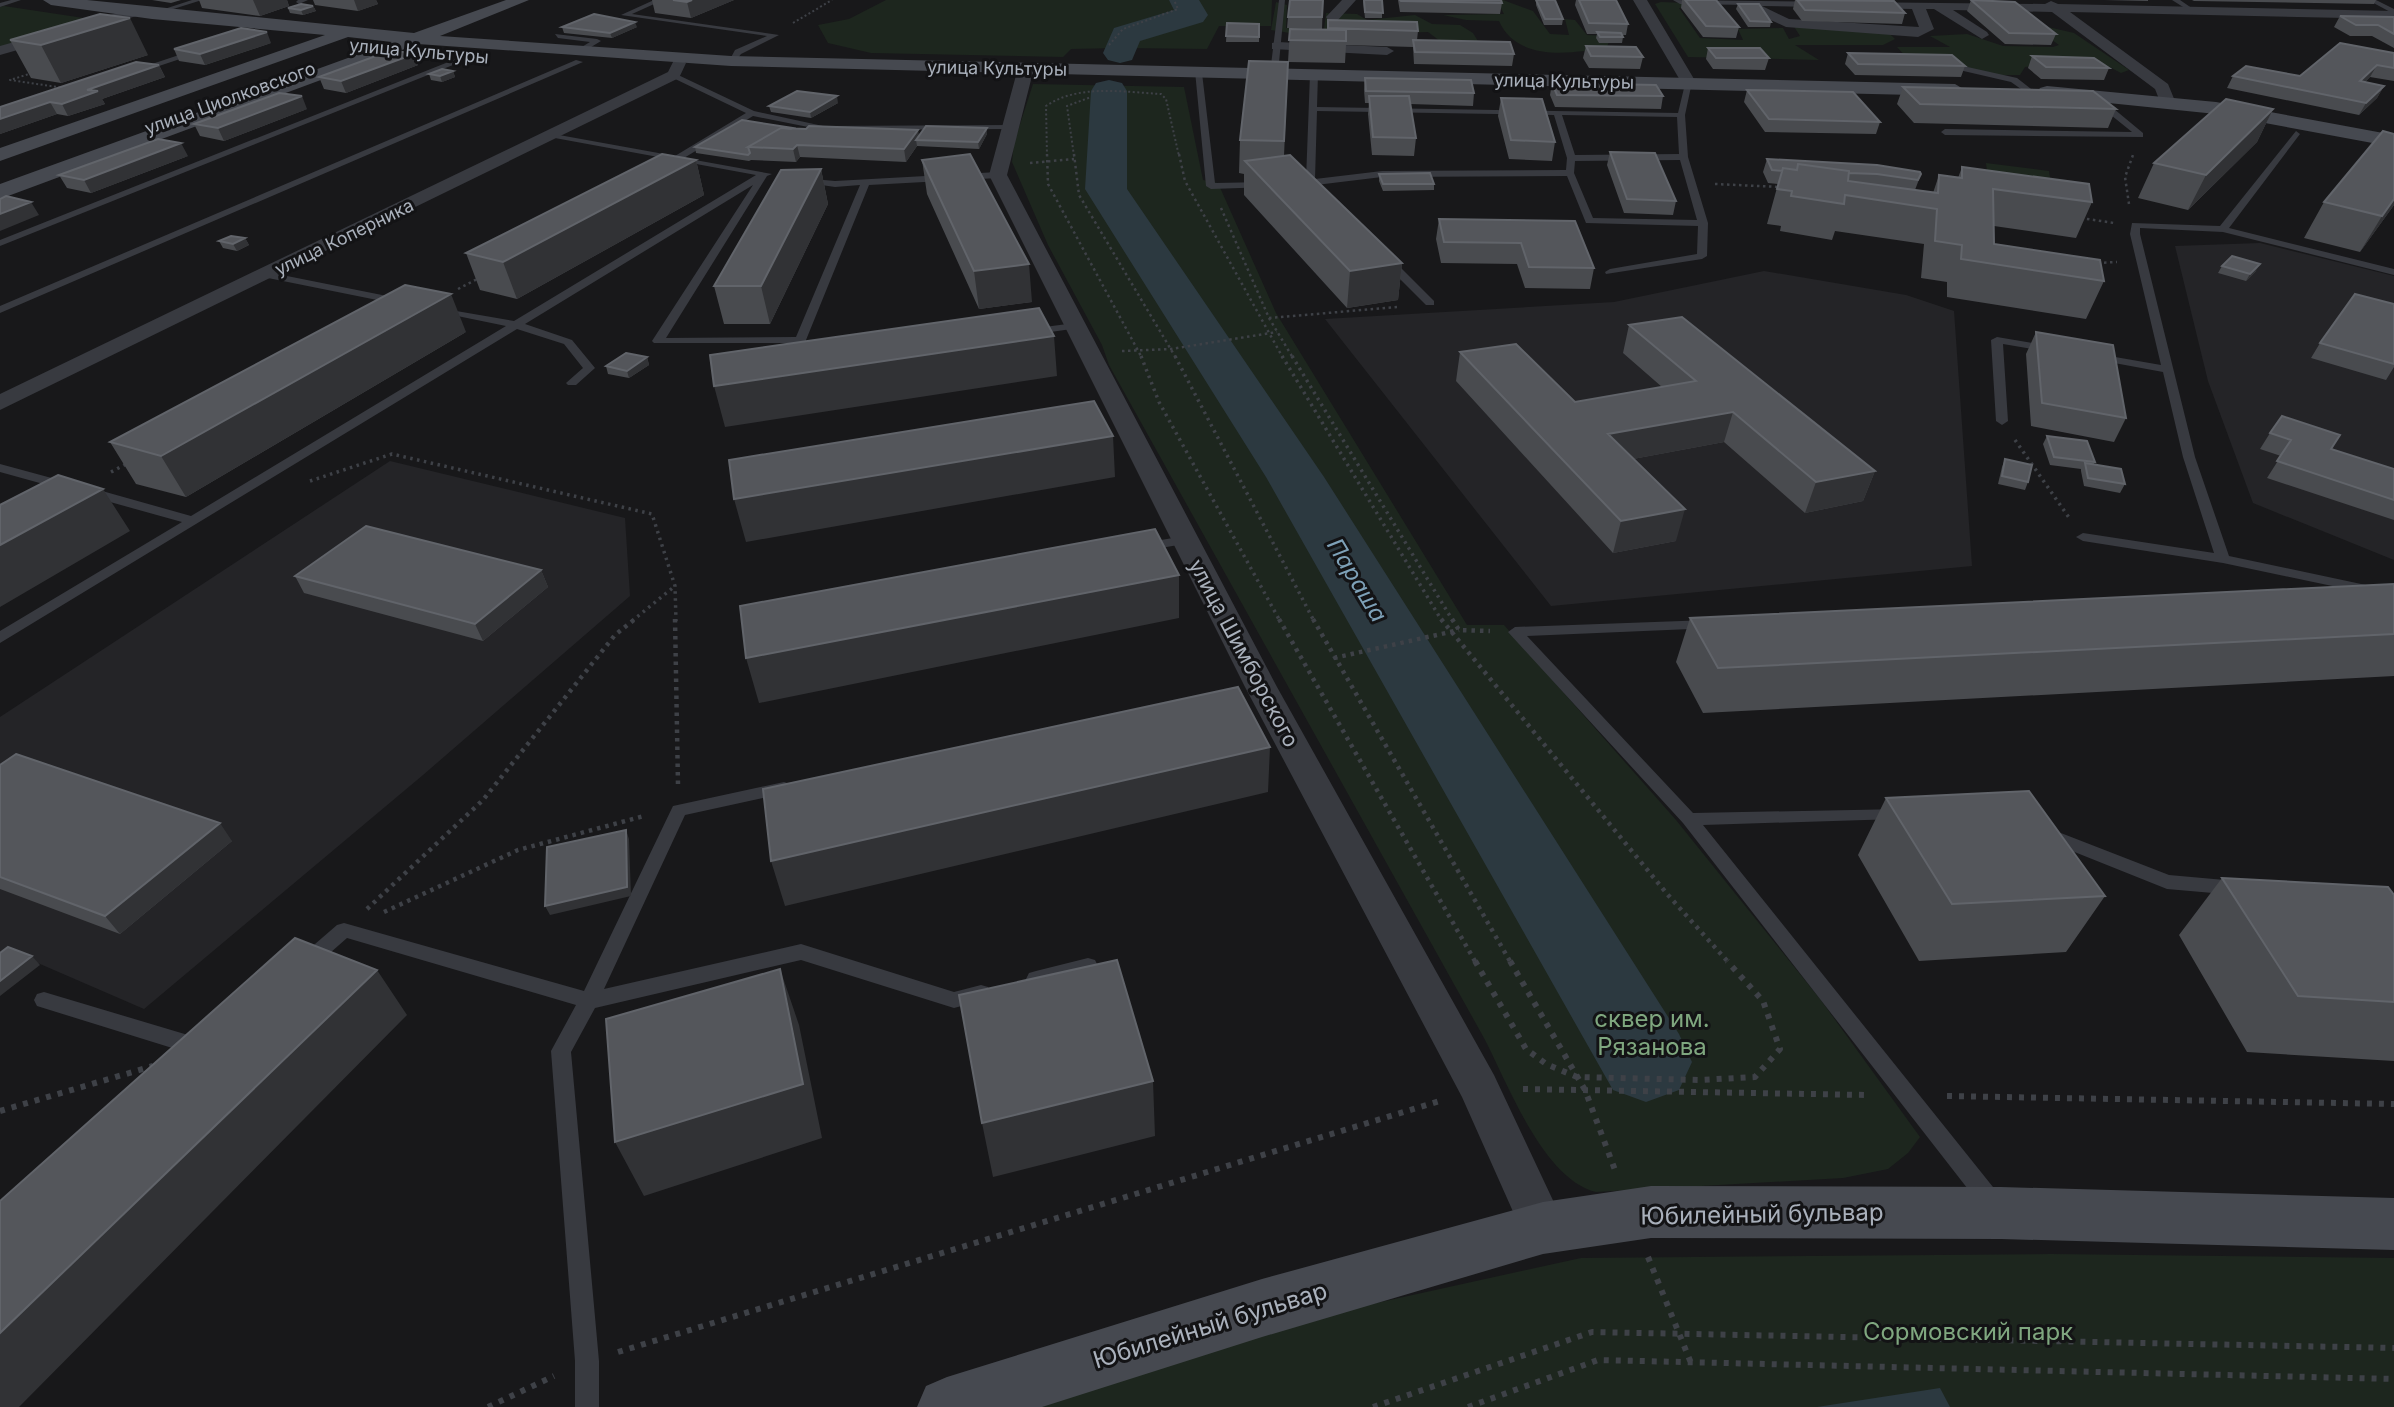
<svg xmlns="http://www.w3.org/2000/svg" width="2394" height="1407" font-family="Inter,sans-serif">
  <rect width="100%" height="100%" fill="#18181a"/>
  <!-- built -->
  <path fill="#242427" d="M2260 243 2394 276V560L2253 503 2208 381 2175 246Z
    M1764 271 1906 295 1954 311 1972 566 1551 606 1325 319 1614 302Z
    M390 461 625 518 630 596 423 775 144 1009 17 954 0 968V717Z"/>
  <!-- green -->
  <path fill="#1d261e" d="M886 0H1181L1190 15 1124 34 1118 48 1071 49 1063 57 871 53 828 43 818 25 849 19Z
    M1185 0H1272L1271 26H1219L1207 49 1125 48 1128 35 1194 15Z
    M1462 0H1503L1533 11 1550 34 1569 35 1565 19 1575 20 1587 35 1611 36 1607 47C1572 54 1517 62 1499 21L1466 20 1443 15 1504 14 1498 3Z
    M1276 2 1287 5 1286 28 1324 29 1326 13 1357 14 1367 20 1415 15 1432 24 1460 25 1473 33 1481 46 1444 44 1428 32 1309 36 1271 30Z
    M1661 2 1687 3 1698 7 1679 8 1700 38 1743 40 1738 29 1783 28 1789 39 1800 36 1793 25 1890 34 1895 39 1883 45H1795L1819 60 1688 57 1655 4Z
    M4 6 97 20 0 47V7Z
    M2027 22 2074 33 2129 70 2121 73 2094 59 2025 67 2020 75H1999L1909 60 1897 47H1950L1930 36 1967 34 2003 46 2053 47 2059 45Z
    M1033 84 1184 87 1203 180 1218 183 1276 313 1467 625H1504L1676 820 1820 999 1920 1137 1908 1153 1888 1169 1843 1178 1596 1192C1543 1179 1508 1084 1484 1038L1109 365 1102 345 1048 245 1012 162 1014 143Z
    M1986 163 2049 171 2054 203 1990 195Z
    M2051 1254 2394 1258V1407H1036L1322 1315 1581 1258Z"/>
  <!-- water -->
  <path fill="#2c3940" d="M1940 1388 1950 1407H1817Z"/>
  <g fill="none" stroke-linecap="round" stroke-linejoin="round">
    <!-- river -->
    <path fill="#2c3940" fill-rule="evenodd" d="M1169 0H1199L1208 15 1203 22 1140 41 1132 60 1120 63 1108 60 1103 53 1114 28 1174 10Z
      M1109 80 1122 83 1127 91V189L1324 477 1679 1034 1692 1062 1679 1090 1646 1102 1613 1090 1266 477 1085 189 1091 91 1096 83Z"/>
    <!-- path-far4 -->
    <path stroke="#3e4147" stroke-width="2" stroke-dasharray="2 2.5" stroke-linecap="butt" d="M793 23 832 0
      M1109 45 1123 29 1178 9 1174 0
      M32 73 10 80 64 88
      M1047 156 1046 106C1078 84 1123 92 1161 94L1166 99 1179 156
      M1074 156 1067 106 1091 97"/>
    <!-- path-far3 -->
    <path stroke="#3e4147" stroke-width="2.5" stroke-dasharray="2.5 3.5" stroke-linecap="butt" d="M1047 154 1048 184 1142 358
      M1074 154 1079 195 1176 358
      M1179 154 1185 181 1283 358
      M1030 163 1074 159
      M1715 184 1780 187
      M2129 204 2125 177 2133 155
      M1221 208 1269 318 1293 358
      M2081 218 2114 223
      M2098 263 2117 262
      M458 289 481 277
      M1269 318 1397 307
      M1122 351 1171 349 1277 332"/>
    <!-- path-far2 -->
    <path stroke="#3e4147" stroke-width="3.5" stroke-dasharray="2.5 4.5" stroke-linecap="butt" d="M1141 356 1159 402 1280 621
      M1175 356 1314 621
      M1282 356 1442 621
      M1292 356 1453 621
      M2015 440 2070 519
      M111 472 128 463
      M310 481 392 454 652 514 675 586 676 621
      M632 621 675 586"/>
    <!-- path-far1 -->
    <path stroke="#3e4147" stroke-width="4.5" stroke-dasharray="3.5 5" stroke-linecap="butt" d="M675 619 678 785
      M1279 619 1476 963
      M1313 619 1511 963
      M1441 619 1668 895 1729 963
      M1452 619 1459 630 1490 631
      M1334 658 1459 630
      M367 909 483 800 615 635 635 619
      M384 912 518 850 644 816"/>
    <!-- path -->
    <path stroke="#3e4147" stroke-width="6" stroke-dasharray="5 7" stroke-linecap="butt" d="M1475 961 1526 1049 1546 1064 1577 1077 1700 1080 1755 1077 1780 1049 1763 1001 1727 961
      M1510 961 1585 1090 1615 1170
      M1523 1089 1868 1095
      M1947 1096 2394 1104
      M0 1111 153 1066
      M1648 1257 1691 1363
      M618 1352 1443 1100
      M488 1407 554 1376
      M1373 1407 1592 1332 2394 1348
      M1468 1407 1598 1360 2394 1379"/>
    <!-- lane -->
    <path fill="#383a40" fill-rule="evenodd" d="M11 0H21L0 7V3Z
      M192 0H202L154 15 149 14Z
      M298 0H308L299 4 296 2Z
      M654 0H663L632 14 779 35 741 54 734 63H728L735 50 767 36 621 15Z
      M1279 0H1285L1278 73 1274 75 1270 73Z
      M2172 0H2180L2196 11 2191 12Z
      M2368 0H2376L2394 9V14Z
      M555 34 597 39 601 41 578 55 575 51 590 42 558 38Z
      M194 50 201 52 141 72 134 70Z
      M466 55 473 57 0 246V240Z
      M576 60 583 62 0 313V306Z
      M1945 62 2017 78 2035 92 2028 94 2011 82 1942 66Z
      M1195 71 1202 73 1215 183 1266 182 1271 185 1269 187 1211 189 1206 186Z
      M1314 72 1318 74 1317 107 1678 113 1685 84 1692 82 1685 115 1688 157 1708 223 1707 256 1702 259 1606 274 1605 272 1610 269 1697 254 1698 226 1586 223 1567 176 1382 177 1316 185 1322 191 1317 194 1307 186H1296V182L1306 180 1310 74ZM1317 111 1554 115 1567 158 1566 170 1382 171 1315 179ZM1562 115 1677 117 1679 154 1575 155ZM1680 160 1697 220 1593 218 1574 173 1575 161Z
      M674 73 754 111 823 126 1012 125 1016 127 1012 129 823 130 753 116 684 158 772 174 767 176 666 338 796 337 860 185 835 187 801 182V178L835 181 998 172 1002 175 998 178 869 185 806 340V355L811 358 809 360H797L795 343H654L652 341 753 185 525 324 572 340 595 368 576 385H568L566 383 583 368 564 344 517 329 0 643V631L182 522 85 495V489H95L191 516 506 326 433 311V307L514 321 756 175 544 136 548 133 675 156 746 113 671 77Z
      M2096 99H2102L2143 133V137L1945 135 1941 132 1945 129 2132 132 2096 103Z
      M2296 131 2300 134 2229 228 2394 269V275L2223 232 2140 228V234L2195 457 2229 556 2394 591V599L2223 563 2083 541 2076 537 2083 533 2214 553 2183 457 2163 372 2098 360 2092 357 2098 354 2161 365 2130 234 2132 223 2220 226Z
      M1381 256H1389L1434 301V305H1426L1381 260Z
      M267 272 402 299 407 302 402 305 263 277 262 275Z
      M1075 323 1080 326 1079 328 1029 335 1024 332 1029 329Z
      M1997 337 2051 346 2057 349 2051 352 2003 344 2008 421 2002 425 1996 421 1991 340Z
      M0 464 70 483 71 486 65 490 0 472Z
      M1185 536 1192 540 1190 543 1143 551 1136 547 1143 543Z
      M1709 620 1716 625 1714 628 1527 636 1693 813 1903 809 1906 813 1903 817 1897 819 1703 825 2001 1197 2004 1204 2001 1211 1993 1214 1985 1211 1683 823 1508 632 1515 627Z
      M784 782 790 784 792 788 790 792 685 815 604 989 801 944 954 992 981 985 988 987 991 993 988 999 954 1008 801 960 595 1008 571 1052 599 1361V1407H575V1361L551 1051 576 1005 347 938 314 967 307 970 300 967 297 962 300 957 337 925 344 923 584 991 673 806Z
      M2048 828 2169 875 2236 881 2242 883 2245 888 2242 893 2236 895 2167 889 2042 839 2039 834 2042 829Z
      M1088 958 1095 960 1098 966 1095 972 1036 987 1029 985 1026 979 1029 973 1036 971Z
      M44 992 198 1038 205 1041 208 1047 205 1053 198 1056 37 1006 34 1000 37 994Z"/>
    <!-- street -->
    <path fill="#383a40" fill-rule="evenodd" d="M1342 0H1356L1338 20H1328L1326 17Z
      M1633 0H1647L1697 84 1694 87H1684Z
      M1673 0 2045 4 2051 1 2058 4 2394 11V19L2070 12 2168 84 2175 101 2167 106 2161 104 2155 89 2052 12 1953 10 1987 32 1989 35 1982 39 1934 9H1926L1934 29 1918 37 1786 27 1751 11V5L1680 4ZM1762 6 1912 9 1919 27 1789 19Z
      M135 8 142 12 140 15 0 55V46Z
      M1277 42 1387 47 1394 51 1387 55 1272 49V43Z
      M679 59 686 63 679 78 0 410V394L668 72 674 60Z
      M1026 63 1034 68 1007 175 1277 687 1494 1075 1566 1228 1559 1243 1543 1250 1527 1243 1462 1097 1245 687 989 175 1018 68Z"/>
    <!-- secondary -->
    <path fill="#464950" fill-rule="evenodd" d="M43 0H87L414 33 506 0H529L440 36 731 56 1955 84 1965 90 1955 96 731 66 418 44 0 199V184L392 42 348 37 0 161V148L325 35 152 19 51 5Z
      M2047 86 2216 102 2394 135V147L2216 114 2040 96 2037 92 2040 88Z
      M1651 1186 2001 1187 2394 1198V1250L2001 1239 1651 1238 1543 1254 1262 1337 1042 1407H917L926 1386 947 1377 1262 1279 1543 1202Z"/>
  </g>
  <!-- wall -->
  <path fill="#494b4f" d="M152 0H181L171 3Z
    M199 0H287L289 6 260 16 202 8Z
    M313 0H376L378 4 358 11 315 5Z
    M652 0H734L691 18 655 13Z
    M1323 0 1322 29 1287 28 1288 17Z
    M1363 0H1382V18H1365Z
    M1398 0H1501L1502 3 1500 14 1400 12Z
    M1536 0 1563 19 1562 25H1544L1536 5Z
    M1576 0H1616L1628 24 1626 35H1622L1623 37 1622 43H1599L1596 38 1597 34H1587L1575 5Z
    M1682 0H1716L1739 27 1736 38 1703 37 1681 8Z
    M1795 0H1849L1905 13 1902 24 1802 21 1793 9Z
    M1971 0 2056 34 2051 45 2005 44 1967 11Z
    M2104 0H2148V1Z
    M2192 0H2376L2374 4 2194 1Z
    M1738 4 1771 22 1770 27H1748L1736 9Z
    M313 6 316 11 303 15 290 13 288 8Z
    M2340 16 2394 17V48L2372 36H2350L2334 27Z
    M1328 20 1418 31 1417 40 1514 54 1512 66 1414 64 1413 47 1346 45 1345 63 1288 62 1290 29H1327Z
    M1227 23 1259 24V42H1226Z
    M562 27H637L612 38 564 33Z
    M10 40 148 55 61 83 31 78Z
    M271 43 205 65 179 61 174 49Z
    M1586 46 1643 57 1640 69 1589 68 1583 58Z
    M1708 48 1769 58 1765 70 1713 69 1706 59Z
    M1848 53 1965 66 1961 77 1855 75 1845 64Z
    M2394 53V81L2370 77 2365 82 2384 86 2377 98 2359 115 2227 88 2233 76H2300Z
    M414 54 418 65 346 93 324 89 319 77Z
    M2032 56 2109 68 2104 80 2041 79 2028 68Z
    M1288 62 1284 156 1402 263 1398 300 1347 308 1244 195V174L1239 173 1240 140Z
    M159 65 165 77 102 99 105 104 68 116 57 114 0 134V107Z
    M453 71 455 77 442 82 431 80 429 74Z
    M1365 78 1474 93 1473 106 1410 104 1416 138 1414 156 1372 155 1368 114 1369 103H1365L1364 90Z
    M1552 83 1663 96 1661 109 1555 107 1550 95Z
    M1903 87 2116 109 2108 128 1914 123 1897 104Z
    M1747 90 1880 122 1876 134 1765 132 1744 102Z
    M1501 98 1555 142 1552 161 1509 159 1498 116Z
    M838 103 811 118 771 112 769 106Z
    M307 109 224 141 200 136 194 124Z
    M2273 109 2257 142 2188 210 2138 198 2154 163Z
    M793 129 919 136 987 134 979 149 917 146 906 162 800 157 796 162 751 160 749 161 696 153 695 147Z
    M1610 152 1676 201 1673 215 1624 213 1607 165Z
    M188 156 91 193 67 188 59 175Z
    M1767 159 1921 174 1915 190 1933 193 1939 175 1958 178 1962 167 2092 202 2076 238 1994 226V244L2104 281 2086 319 1947 297V282L1921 278 1924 244 1835 231 1832 240 1780 231 1781 226 1767 224 1778 184 1768 183 1763 172Z
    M696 160 704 195 517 299 480 290 466 253Z
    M922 160 1032 302 979 309 927 194Z
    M821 169 828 204 770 324H724L714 286Z
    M1379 174 1434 184V190L1383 191 1379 181Z
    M2324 202 2394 205 2360 252 2304 238Z
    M1439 219 1575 221 1594 268 1590 289 1525 288 1517 264 1441 263 1436 239Z
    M245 238 249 245 237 251 223 248 219 241Z
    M2222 266 2256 271 2246 281 2218 273Z
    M2394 304V367L2386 380 2311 358 2320 343Z
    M1629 325 1875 471 1863 501 1805 513 1724 442 1633 459 1676 541 1613 553 1456 381 1460 352 1575 402 1662 387 1623 353Z
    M466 332 186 497 136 484 110 442Z
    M2036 332 2126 418 2114 442 2031 426 2026 354Z
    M647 357 649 365 629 378 608 374 606 366Z
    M2270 433 2331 449 2394 469V520L2267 478 2281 456 2260 449Z
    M2047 436 2095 462 2094 464 2125 484 2120 493 2084 486 2081 471V469L2050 465 2043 444Z
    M2005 459 2028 482 2025 490 1998 484 2002 467Z
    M541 570 548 587 483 641 304 593 295 576Z
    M1690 618 2394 634V676L1703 713 1676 662Z
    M0 765 232 841 120 934 0 889Z
    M1886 798 2105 896 2066 952 1919 961 1858 855Z
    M2222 878 2394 895V1061L2247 1052 2179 935Z"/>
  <!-- shaded-wall -->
  <path fill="#313235" d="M253 0H287L289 6 260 16Z
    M354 0H376L378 4 358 11Z
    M692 0H734L691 18 687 2Z
    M313 6 316 11 303 15 301 10Z
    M130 18 148 55 61 83 41 45Z
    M635 22 637 27 612 38 610 33Z
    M267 32 271 43 205 65 200 54Z
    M414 54 418 65 346 93 341 81Z
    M159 65 165 77 102 99 105 104 68 116 62 104 87 90Z
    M2377 65 2370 77 2354 93 2360 81Z
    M453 71 455 77 442 82 440 76Z
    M2384 86 2377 98 2359 115 2366 103Z
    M302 96 307 109 224 141 218 128Z
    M837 96 838 103 811 118 810 112Z
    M50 102 57 114 0 134V119Z
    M2273 109 2257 142 2188 210 2206 175Z
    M987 128V134L979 149 978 142Z
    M918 130 920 140H916L917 146 906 162 904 149Z
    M181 143 188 156 91 193 84 180Z
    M797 145 800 157 796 162 793 149Z
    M696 160 704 195 517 299 503 262Z
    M821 169 828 204 770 324 761 286Z
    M2394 199V205L2360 252 2382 216Z
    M31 202 39 215 0 231V214Z
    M245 238 249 245 237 251 233 244Z
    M1402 263 1398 300 1347 308 1350 271Z
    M1029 264 1032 302 979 309 974 271Z
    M2260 264 2256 271 2246 281 2250 274Z
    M451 294 466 332 186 497 161 456Z
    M1054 336 1057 376 725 427 714 386Z
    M647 357 649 365 629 378 627 371Z
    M1733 412 1724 442 1601 465 1608 434Z
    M1113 436 1115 477 746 542 734 499Z
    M1875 471 1863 501 1805 513 1816 482Z
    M103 489 130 531 0 607V545Z
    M1685 509 1676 541 1613 553 1621 521Z
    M541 570 548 587 483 641 475 624Z
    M1179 575V618L759 703 746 658Z
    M1270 747 1268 792 785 906 771 861Z
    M220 823 232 841 120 934 105 916Z
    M626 830 629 839 631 896 550 915 545 906Z
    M32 956 40 965 0 996V981Z
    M780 969 799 1025 822 1138 644 1196 615 1142Z
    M377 970 407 1015 19 1407H0V1333Z
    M1153 1081 1155 1136 993 1177 982 1123Z"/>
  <!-- building -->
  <path fill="#54565b" stroke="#61646a" stroke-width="2" d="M673 0H692L687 2Z
    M1290 0H1323L1322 17H1288Z
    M1364 0H1382L1383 13 1365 12Z
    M1400 0H1501L1502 3 1401 1Z
    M1536 0H1555L1563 19H1545Z
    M1579 0H1616L1628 24 1589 23Z
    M1685 0H1716L1739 27 1706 26Z
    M1797 0 1894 1 1905 13 1805 10Z
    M1971 0 2015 2 2056 34 2009 33Z
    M301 4 313 6 301 10 288 8Z
    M1738 4H1759L1771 22 1750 21Z
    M100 14 130 18 41 45 10 40Z
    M594 14 635 22 610 33 562 27Z
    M2340 16 2394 17V34L2378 25H2356Z
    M1328 20 1417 22 1418 31 1328 28Z
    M1227 23 1259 24V37L1226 36Z
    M241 28 267 32 200 54 174 49Z
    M1290 29 1346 30V41L1289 40Z
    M1597 32 1621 33 1623 37H1600Z
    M1413 40 1510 42 1514 54 1415 52Z
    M2340 43 2394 53V68L2377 65 2360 81 2384 86 2366 103 2233 76 2246 66 2300 76Z
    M1586 46 1636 47 1643 57 1591 56Z
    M1708 48H1760L1769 58H1716Z
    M392 50 414 54 341 81 319 77Z
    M1848 53 1952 55 1965 66 1858 64Z
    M2032 56 2094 58 2109 68 2046 67Z
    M1249 61 1288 62 1284 141 1240 140Z
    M136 62 159 65 87 90 98 91 62 104 50 102 0 119V107Z
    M442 69 453 71 440 76 429 74Z
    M1365 78 1471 80 1474 93 1366 91Z
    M1552 83 1656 85 1663 96 1557 95Z
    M1903 87 2093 91 2116 109 1920 104Z
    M1747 90 1853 92 1880 122 1769 119Z
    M797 91 837 96 810 112 769 106Z
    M279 93 302 96 218 128 194 124Z
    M1369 96H1409L1416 138 1373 137Z
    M1501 98 1542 99 1555 142 1511 140Z
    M2226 99 2273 109 2206 175 2154 163Z
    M742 120 793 128 791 129 781 128 748 147 750 153 748 155 695 147Z
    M809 126 918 130 904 149 797 145 793 149 748 147 781 128 806 129Z
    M926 126 987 128 978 142 916 140Z
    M2383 131 2394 134V199L2382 216 2324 202Z
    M158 139 181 143 84 180 59 175Z
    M1610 152 1655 153 1676 201 1627 199Z
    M662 154 696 160 503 262 466 253Z
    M970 154 1029 264 974 271 922 160Z
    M1290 155 1402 263 1350 271 1245 161Z
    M1767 159 1877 165 1920 172 1921 174 1918 180 1877 174 1849 173V171L1798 164 1797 170 1783 168 1782 171 1772 170Z
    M1798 164 1849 171 1848 181 1938 193 1939 175 1962 178V167L2089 184 2092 202 1993 189 1994 244 2100 260 2104 281 1961 259 1962 245 1935 241 1937 209 1845 195 1844 204 1791 196 1792 191 1777 189 1783 168 1797 170Z
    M821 169 761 286H714L781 170Z
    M1430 173 1434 184H1383L1379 174Z
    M6 196 31 202 0 214V199Z
    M1439 219 1575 221 1594 268 1529 267 1521 243 1444 242Z
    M231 236 245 238 233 244 219 241Z
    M2232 256 2260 264 2250 274 2222 266Z
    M405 285 451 294 161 456 110 442Z
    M2355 294 2394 304V364L2320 343Z
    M1039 308 1054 336 714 386 710 355Z
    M1682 317 1875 471 1816 482 1733 412 1608 434 1685 509 1621 521 1460 352 1516 344 1575 402 1696 381 1629 325Z
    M2036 332 2113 345 2126 418 2042 403Z
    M626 353 647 357 627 371 606 366Z
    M1094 401 1113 436 734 499 729 460Z
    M2282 416 2340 435 2331 449 2394 469V500L2277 461 2291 440 2270 433Z
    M2047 436 2087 441 2095 462 2054 457Z
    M2005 459 2032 465 2028 482 2002 476Z
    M2085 463 2121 469 2125 484 2088 478Z
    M58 475 103 489 0 545V505Z
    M366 526 541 570 475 624 295 576Z
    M1155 529 1179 575 746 658 740 606Z
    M2394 584V634L1718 668 1690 618Z
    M1238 687 1270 747 771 861 763 789Z
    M16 754 220 823 105 916 0 877V765Z
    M2029 791 2105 896 1952 904 1886 798Z
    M626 830 627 887 545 906 547 847Z
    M2222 878 2388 887 2394 895V1002L2298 996Z
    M295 938 377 970 0 1333V1201Z
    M8 947 32 956 0 981V953Z
    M1117 960 1153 1081 982 1123 959 995Z
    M780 969 803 1084 615 1142 606 1019Z"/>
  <g text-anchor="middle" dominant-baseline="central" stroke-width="6" stroke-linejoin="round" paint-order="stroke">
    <!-- far-street labels -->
    <g font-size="18" fill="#a9b0bb" stroke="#131315">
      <text transform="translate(419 51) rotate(5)">улица Культуры</text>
      <text transform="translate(997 68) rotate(1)">улица Культуры</text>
      <text transform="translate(1564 81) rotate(1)">улица Культуры</text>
      <text transform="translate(230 98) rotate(-20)">улица Циолковского</text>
      <text transform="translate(344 237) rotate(-26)">улица Коперника</text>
    </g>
    <!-- street labels -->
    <g font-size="21" fill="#a9b0bb" stroke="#131315">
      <text transform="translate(1244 653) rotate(62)">улица Шимборского</text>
    </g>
    <!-- water labels -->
    <g font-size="23" font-style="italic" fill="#7ea1b8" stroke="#131315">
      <text transform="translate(1357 580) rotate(59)">Параша</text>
    </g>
    <!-- near-park labels -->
    <g font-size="24" fill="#7fa77f" stroke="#131315">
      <text x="1652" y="1018">сквер им.<tspan x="1652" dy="28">Рязанова</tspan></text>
      <text x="1968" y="1331">Сормовский парк</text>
    </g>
    <!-- near-street labels -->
    <g font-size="24" fill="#a9b0bb" stroke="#131315">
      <text transform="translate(1762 1214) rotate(-1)">Юбилейный бульвар</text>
      <text transform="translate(1210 1325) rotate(-17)">Юбилейный бульвар</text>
    </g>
  </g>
</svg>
